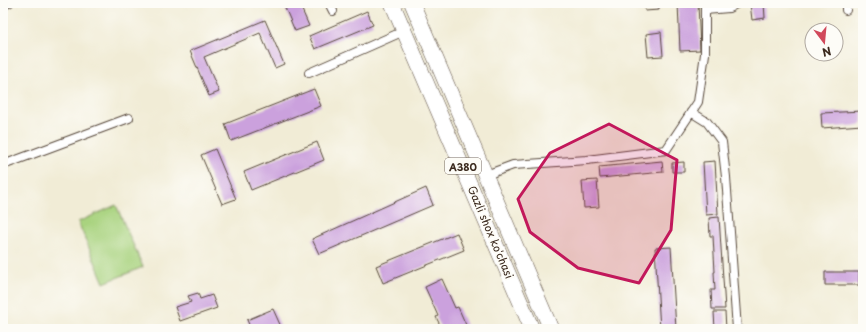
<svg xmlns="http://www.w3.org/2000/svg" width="866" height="332" font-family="'Playpen Sans',sans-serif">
  <rect width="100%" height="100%" fill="#fdfcf7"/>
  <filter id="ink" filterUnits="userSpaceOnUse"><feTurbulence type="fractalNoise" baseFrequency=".025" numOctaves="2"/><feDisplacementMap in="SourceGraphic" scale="8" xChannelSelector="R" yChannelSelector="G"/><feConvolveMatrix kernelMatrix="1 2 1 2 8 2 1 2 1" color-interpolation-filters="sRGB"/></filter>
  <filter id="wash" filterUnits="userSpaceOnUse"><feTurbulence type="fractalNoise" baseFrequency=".012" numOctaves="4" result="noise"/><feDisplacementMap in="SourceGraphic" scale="16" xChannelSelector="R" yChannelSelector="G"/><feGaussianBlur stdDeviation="0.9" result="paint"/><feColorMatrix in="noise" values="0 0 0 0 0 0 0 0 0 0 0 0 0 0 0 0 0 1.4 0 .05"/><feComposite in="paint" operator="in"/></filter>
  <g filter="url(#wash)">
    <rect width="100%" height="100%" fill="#f1ecd6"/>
    <!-- green -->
    <path fill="#a9d37f" stroke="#727e4e" d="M116 205 143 267 104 283 78 222Z"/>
    <g id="blocks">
      <!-- building -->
      <path fill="#cba1dd" d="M283 3H299L309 26 295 31Z
        M644 3H659V10L645 11Z
        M678 3H698L700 50 680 51Z
        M750 3H764L765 18 752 20Z
        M367 11 373 25 315 49 309 36Z
        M265 20 284 64 275 68 260 33 204 57 219 92 209 96 190 51Z
        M661 32 663 56 648 57 646 34Z
        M314 89 321 106 231 141 225 124Z
        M862 111V125L822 128 821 113Z
        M317 142 324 160 251 190 244 172Z
        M215 149 236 199 222 204 201 155Z
        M662 161 663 172 600 178 599 167Z
        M715 161 718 214 706 215 703 162Z
        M684 162V172H672V163Z
        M597 180 599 207 584 208 582 181Z
        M426 188 433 205 319 254 312 239Z
        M719 217 725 309H712L711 290H715L714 272H715L713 236H710L709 218Z
        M457 233 464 250 383 283 376 266Z
        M671 247 676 329H660L655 248Z
        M825 272H859V285H825Z
        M442 279 455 308 458 307 466 325 464 326 466 329H442L436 317 438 316 425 287Z
        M198 293 200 299 212 295 217 308 180 321 175 307 191 302 188 296Z
        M273 309 282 329H251L247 320Z
        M714 312H725L726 329H715Z"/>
    </g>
  </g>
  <g filter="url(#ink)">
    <use href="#blocks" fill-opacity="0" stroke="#56473a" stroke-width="1"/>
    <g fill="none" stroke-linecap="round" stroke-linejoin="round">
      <defs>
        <path id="street" d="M329 3 333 11
          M846 3V10
          M3 5 9 3
          M705 10 729 8 738 3
          M309 73 404 31
          M691 112 707 122 722 142 726 177 737 329
          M3 165 129 118
          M486 175 513 165 587 160 666 150 698 102 705 54V3"/>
        <path id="highway" d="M392 3 532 329
          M412 3 551 329"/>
      </defs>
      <!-- street casing -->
      <use href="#street" stroke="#56473a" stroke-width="10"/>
      <!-- highway casing -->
      <use href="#highway" stroke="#56473a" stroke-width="16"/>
      <!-- street -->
      <use href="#street" stroke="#fff" stroke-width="8"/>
      <!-- highway -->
      <use href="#highway" stroke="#fff" stroke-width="15"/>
    </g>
  </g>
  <!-- marked area -->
  <path fill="#c2185b" fill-opacity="0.2" stroke="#c2185b" stroke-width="3" stroke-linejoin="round" d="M609 124 677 160 671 230 639 283 578 268 530 232 518 199 550 153Z"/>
  <g text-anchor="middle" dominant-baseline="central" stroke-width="4" stroke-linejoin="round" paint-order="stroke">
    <!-- shield labels -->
    <rect fill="#fdfcf7" stroke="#75695f" stroke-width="1" x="445" y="158" width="36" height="16" rx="3"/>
    <g font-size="10" font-weight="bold" fill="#3b2a1e">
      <text x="463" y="166">A380</text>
    </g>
    <!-- street labels -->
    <g font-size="11" fill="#3b2a1e" stroke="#fdfcf7">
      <text transform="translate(491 232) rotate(67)">Gazli shox ko'chasi</text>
    </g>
  </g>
  <!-- margin -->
  <rect width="866" height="332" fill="none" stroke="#fdfcf7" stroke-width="16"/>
  <!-- north arrow -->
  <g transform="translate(824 42) rotate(164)"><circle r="19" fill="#fdfcf7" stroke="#afa8a0"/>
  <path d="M0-3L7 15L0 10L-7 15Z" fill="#d1495b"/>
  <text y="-6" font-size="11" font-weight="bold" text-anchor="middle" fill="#3b2a1e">N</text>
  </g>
</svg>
